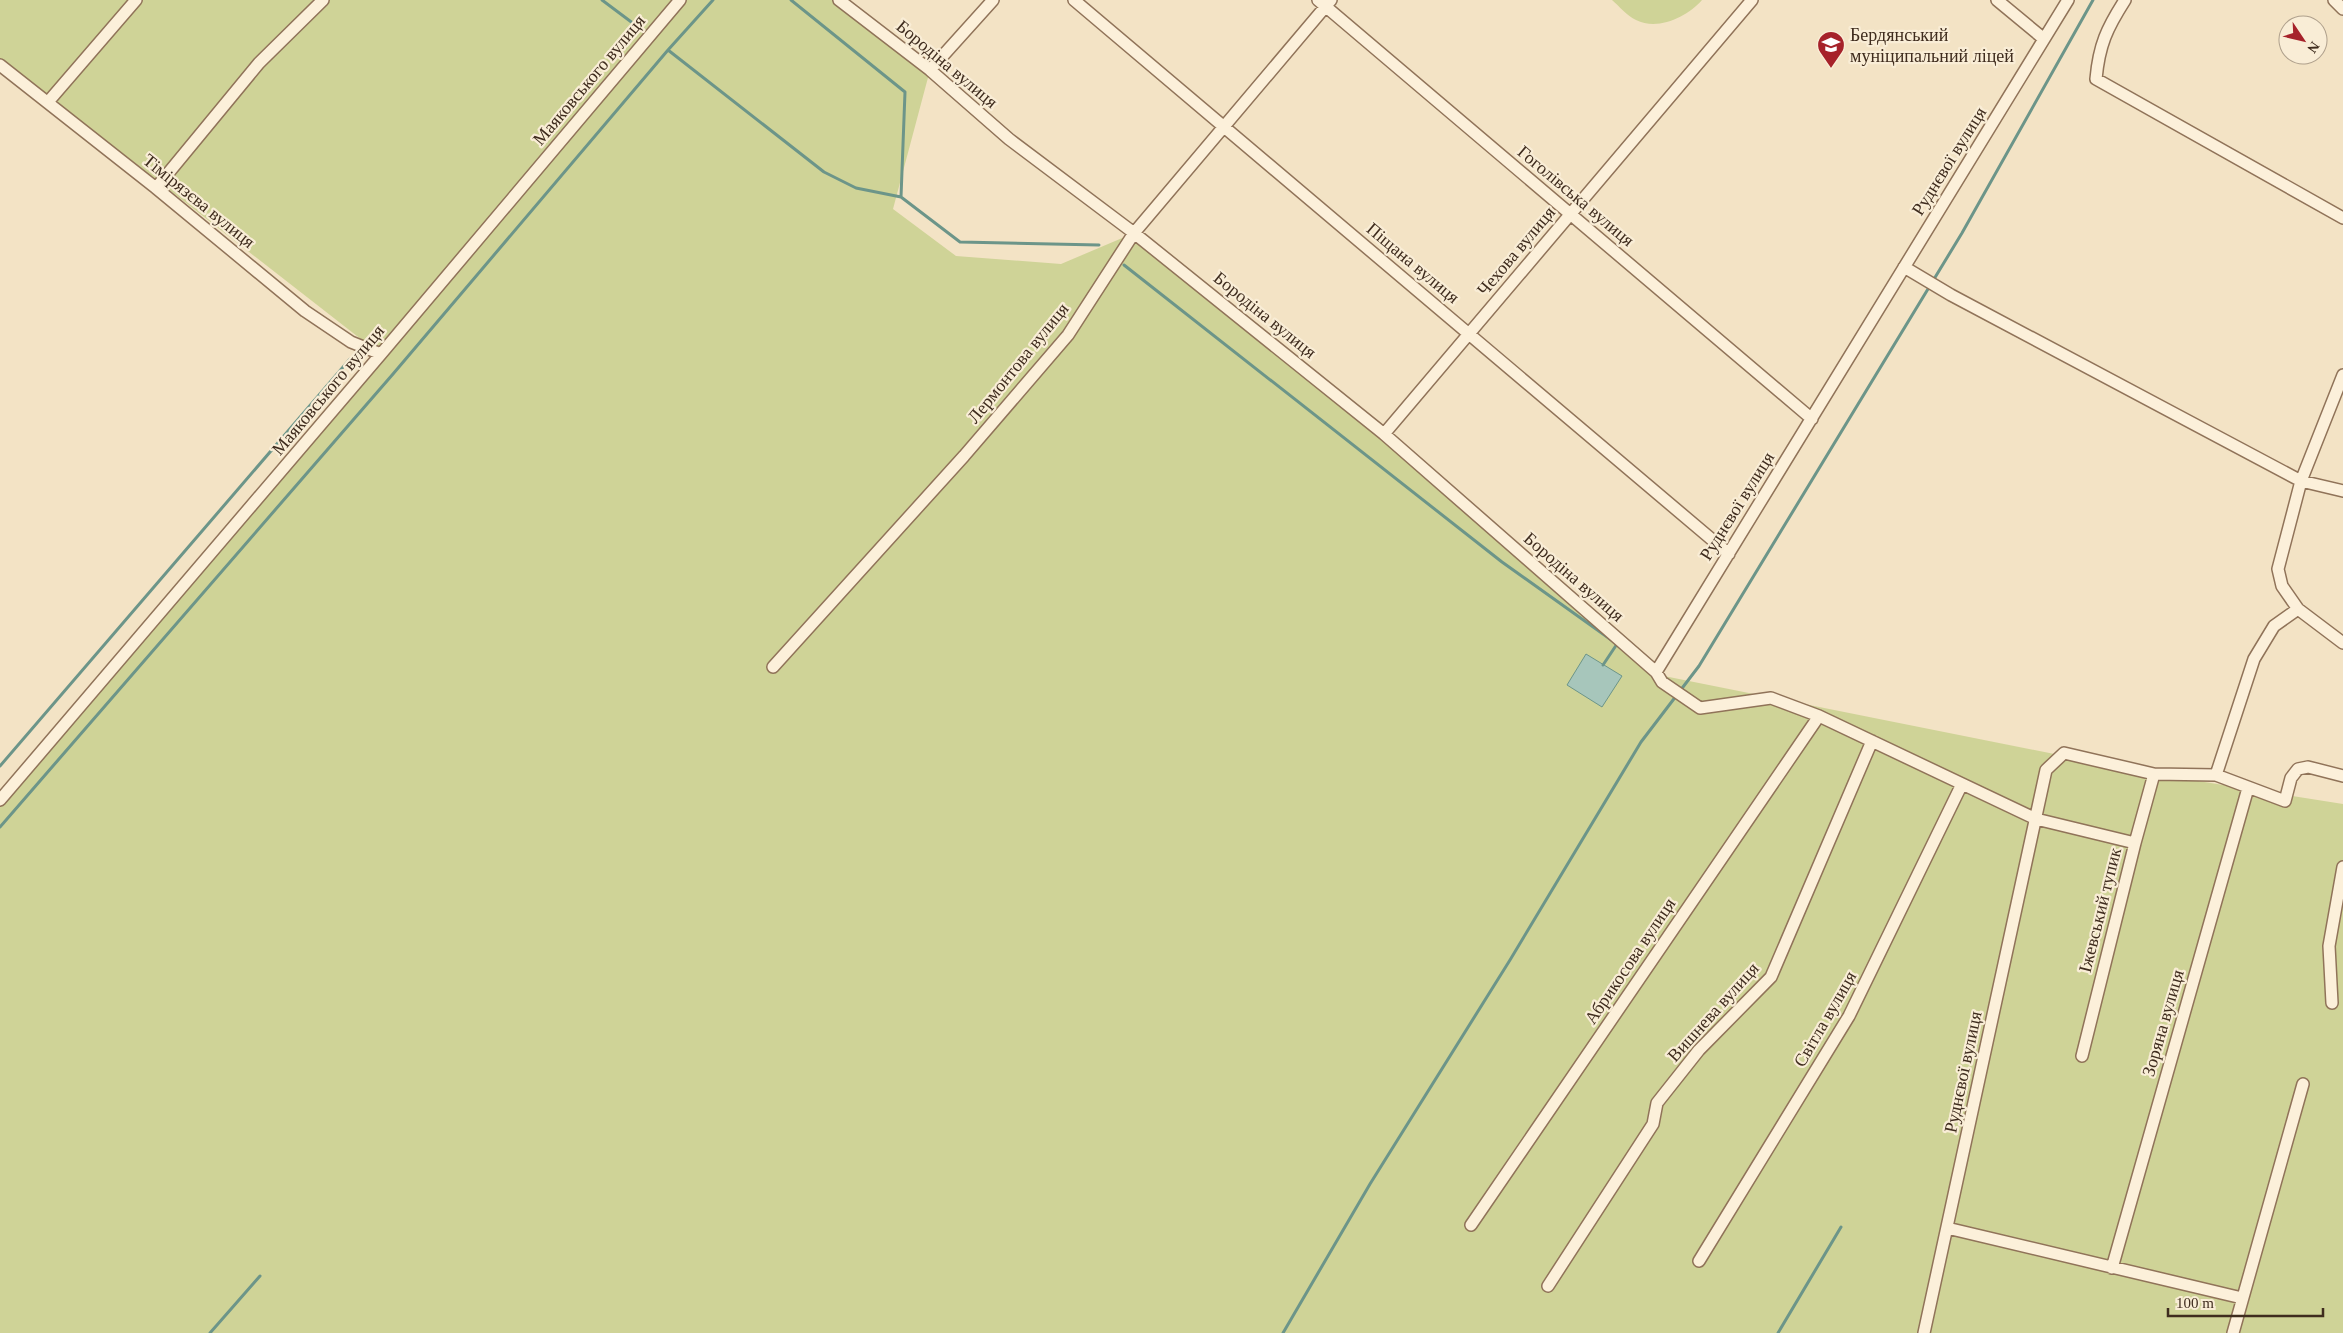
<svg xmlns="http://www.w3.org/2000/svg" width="2343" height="1333" font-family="'Times New Roman',serif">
  <rect width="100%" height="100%" fill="#f3e3c5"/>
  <!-- green -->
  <path fill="#cfd397" d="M0 0H678L380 354 0 58Z
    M682 0H839L930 70 893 209 956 256 1061 264 1134 233 1384 434 1654 674 2154 774 2343 804V1333H0V806Z
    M1612 0H1702C1687 17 1658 31 1636 20 1627 16 1619 6 1612 0Z"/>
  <!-- water -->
  <path fill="#a7c6bb" stroke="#6c9589" d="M1586 654 1622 676 1602 707 1567 685Z"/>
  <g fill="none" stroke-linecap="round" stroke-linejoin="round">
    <!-- stream -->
    <path stroke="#6c9589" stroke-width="3" d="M602 0 638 27
      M791 0 905 92 901 197 960 242 1099 245
      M668 50 824 172 856 188 901 197
      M1124 265 1502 562 1617 644 1603 665
      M0 766 350 359
      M0 827 393 374 668 50 713 0
      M210 1333 260 1276
      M1283 1333 1370 1184 1510 960 1641 742 1699 666 1962 233 2093 0
      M1778 1333 1841 1227"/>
    <defs>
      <path id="minor" d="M839 0 930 70 1009 139 1134 233 1384 434 1656 672
        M1074 0 1729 554
        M1318 0 1812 419
        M1997 0 2044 39
        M2068 0 1656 672 1662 682 1700 708 1771 698 1819 716 2036 819 2135 843
        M2125 0C2107 28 2099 45 2096 79L2343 218
        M2334 0 2343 9
        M0 65 156 188 305 311 351 342 381 354
        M930 70 993 0
        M48 102 136 0
        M156 188 259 63 323 0
        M1904 267 1951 295 2301 481 2343 491
        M1384 434 1752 0
        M2298 609 2282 586 2278 569 2301 481 2343 375
        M773 667 964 456 1068 335 1134 233 1331 0
        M2216 775 2254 659 2274 626 2298 609 2343 643
        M0 800 381 354 680 0
        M2332 1003 2329 946 2343 867
        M2082 1056 2135 843 2154 774
        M1471 1225 1819 716
        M1947 1228 2242 1298
        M1699 1261 1849 1016 1962 784
        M2112 1268 2248 788
        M1548 1286 1653 1124 1657 1103 1699 1050 1771 977 1872 741
        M1924 1333 2046 770 2064 753 2154 774 2216 775 2285 801 2291 778 2298 769 2308 767 2343 776
        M2233 1333 2303 1084"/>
    </defs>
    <!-- minor casing -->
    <use href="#minor" stroke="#907359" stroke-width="14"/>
    <!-- minor -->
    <use href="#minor" stroke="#fcf0da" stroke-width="11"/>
  </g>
  <!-- icons -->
  <defs>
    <symbol id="school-pin" viewBox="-11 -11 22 30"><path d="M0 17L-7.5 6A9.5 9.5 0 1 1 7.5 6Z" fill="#a6222a" stroke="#f9edd6"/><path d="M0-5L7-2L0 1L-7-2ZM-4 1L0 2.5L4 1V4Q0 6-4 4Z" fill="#fff"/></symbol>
  </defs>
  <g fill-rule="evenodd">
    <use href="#school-pin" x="1815" y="29" width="32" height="43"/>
  </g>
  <g text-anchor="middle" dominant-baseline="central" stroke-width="4.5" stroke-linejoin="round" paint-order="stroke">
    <!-- poi labels -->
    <g font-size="18" fill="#3f2c1e" stroke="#f9edd6" text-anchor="start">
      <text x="1850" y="35">Бердянський<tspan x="1850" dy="21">муніципальний ліцей</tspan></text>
    </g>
    <!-- street labels -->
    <g font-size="18" fill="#3f2c1e" stroke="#f9edd6">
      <text transform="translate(947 64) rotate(40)">Бородіна вулиця</text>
      <text transform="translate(589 80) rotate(-50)">Маяковського вулиця</text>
      <text transform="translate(1949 161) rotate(-58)">Руднєвої вулиця</text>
      <text transform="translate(1576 196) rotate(40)">Гоголівська вулиця</text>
      <text transform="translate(199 201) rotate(39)">Тімірязєва вулиця</text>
      <text transform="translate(1516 251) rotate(-50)">Чехова вулиця</text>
      <text transform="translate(1413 263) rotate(40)">Піщана вулиця</text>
      <text transform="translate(1265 315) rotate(39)">Бородіна вулиця</text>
      <text transform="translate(1018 363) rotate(-51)">Лермонтова вулиця</text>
      <text transform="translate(328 390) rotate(-50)">Маяковського вулиця</text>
      <text transform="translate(1737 506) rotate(-58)">Руднєвої вулиця</text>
      <text transform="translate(1574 577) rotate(41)">Бородіна вулиця</text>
      <text transform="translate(2100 910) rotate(-76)">Іжевський тупик</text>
      <text transform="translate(1630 961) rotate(-56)">Абрикосова вулиця</text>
      <text transform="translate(1713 1012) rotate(-48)">Вишнева вулиця</text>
      <text transform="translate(1825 1019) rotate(-60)">Світла вулиця</text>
      <text transform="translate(2163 1023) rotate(-74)">Зоряна вулиця</text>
      <text transform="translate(1963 1072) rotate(-78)">Руднєвої вулиця</text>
    </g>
  </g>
  <!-- north arrow -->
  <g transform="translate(2303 40) rotate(125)"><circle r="24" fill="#f9edd6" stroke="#afa08c"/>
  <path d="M0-4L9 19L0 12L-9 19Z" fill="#a6222a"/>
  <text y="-8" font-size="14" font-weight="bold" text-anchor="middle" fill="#3f2c1e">N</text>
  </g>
  <!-- scale -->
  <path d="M2168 1308v8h155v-8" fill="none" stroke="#3f2c1e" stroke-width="2.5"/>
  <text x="2176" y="1308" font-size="15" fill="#3f2c1e" stroke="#f9edd6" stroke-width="4" paint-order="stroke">100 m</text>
</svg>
